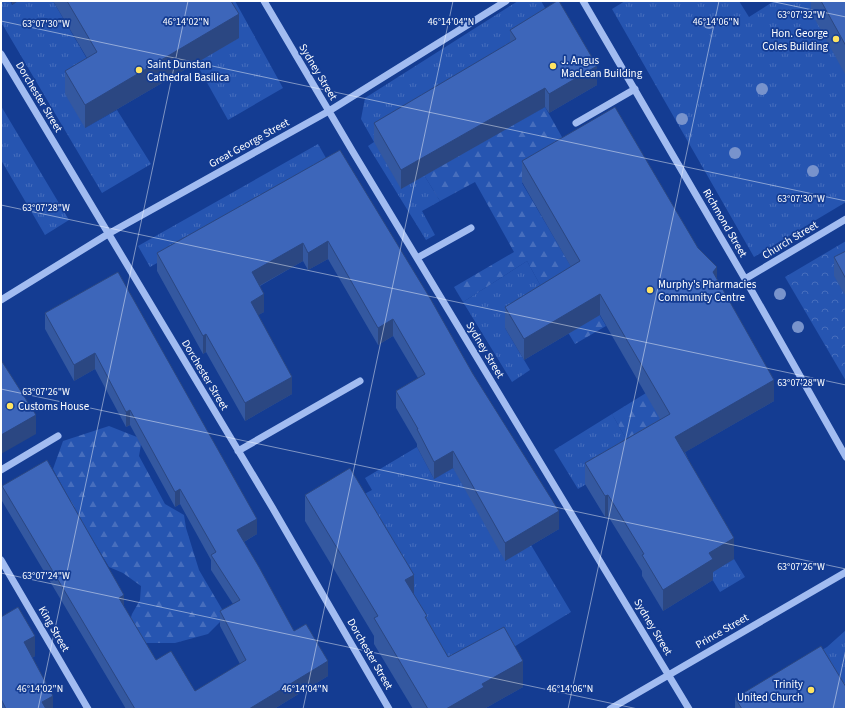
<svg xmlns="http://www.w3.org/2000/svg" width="847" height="710" font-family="'Source Sans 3',sans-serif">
  <defs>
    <pattern id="grass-tufts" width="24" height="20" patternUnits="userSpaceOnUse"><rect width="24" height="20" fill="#2655b1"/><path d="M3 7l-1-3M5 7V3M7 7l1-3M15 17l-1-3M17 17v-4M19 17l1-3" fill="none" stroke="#476ebd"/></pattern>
    <pattern id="forest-firs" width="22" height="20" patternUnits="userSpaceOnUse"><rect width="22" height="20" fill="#2655b1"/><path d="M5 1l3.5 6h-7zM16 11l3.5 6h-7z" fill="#476ebd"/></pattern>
    <pattern id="park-crowns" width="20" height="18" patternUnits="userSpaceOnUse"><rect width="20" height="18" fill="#2655b1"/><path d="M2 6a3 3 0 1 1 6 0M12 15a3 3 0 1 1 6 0" fill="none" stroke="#476ebd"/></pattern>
  </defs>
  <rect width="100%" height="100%" fill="#143c92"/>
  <!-- grass -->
  <path fill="url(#grass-tufts)" d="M1 1H10L12 5 18 1H53L97 76 85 128 117 110 151 164 102 193 1 22Z
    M175 1H235L283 88 228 120 196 63 239 37Z
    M518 1H541L548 13 401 188 424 175 440 201 422 211 435 235 426 240 368 146 374 142 361 119 365 98Z
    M625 1H739L749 17 774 1H846V202L754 257 612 9Z
    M1 106 69 220 45 235 1 160Z
    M318 144 330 165 150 267 138 246Z
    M527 261 549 301 505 328 530 370 512 382 463 302Z
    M612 414 635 455 578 489 554 450Z
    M417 447 434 479 453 468 531 545 571 612 504 653 448 683 353 500 372 490 365 478Z
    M734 559 745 577 720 592 709 574Z
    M846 630V709L812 656 827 647Z"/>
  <!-- forest -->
  <path fill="url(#forest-firs)" d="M545 107 571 153 522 183 606 326 575 344 549 301 527 261 463 302 454 287 514 252 475 182 440 201 424 175Z
    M646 393 670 435 635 455 612 414Z
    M109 426 142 439 139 456 165 504 184 515 186 528 199 570 226 616 208 634 175 643H145L128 627 132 614 140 600 141 586 123 573 109 567 78 515 53 469 63 441Z"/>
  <!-- park -->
  <path fill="url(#park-crowns)" d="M846 241V381L785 277Z"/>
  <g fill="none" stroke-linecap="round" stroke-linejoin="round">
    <!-- minor -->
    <path stroke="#a2bcf1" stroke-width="7" d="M264 1 353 152 689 709
      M583 1 745 279 846 457
      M1 54 272 507 389 709
      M576 123 635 89
      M417 258 471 228
      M745 279 846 219
      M1 300 108 234 329 111 506 1
      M238 451 360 381
      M1 470 58 436
      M1 560 88 709
      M610 709 846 572"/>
  </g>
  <!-- trees -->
  <g fill="#7893cc">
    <circle cx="709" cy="23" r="6"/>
    <circle cx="762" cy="89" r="6"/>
    <circle cx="682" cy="119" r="6"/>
    <circle cx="735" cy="153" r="6"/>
    <circle cx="813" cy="171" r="6"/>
    <circle cx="780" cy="294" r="6"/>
    <circle cx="798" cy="327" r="6"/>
  </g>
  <!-- wall -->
  <path fill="#3458a0" d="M53 1H231L239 38 85 128 65 94V71L87 58Z
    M811 1H846V76L811 12Z
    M510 30 597 85 549 113 545 107 401 189 374 142V123L510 43Z
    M340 150 559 529 505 561 453 468 434 479 417 447V444L396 408V391L418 378 393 336 378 345 328 259 308 270 303 261 260 286 264 312 258 315 292 394 245 421 206 352 203 354 157 271V253Z
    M522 161 717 279 774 401 685 452 734 559 713 572V580L663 611 642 576V571L608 516 605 517 585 484V463L660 419 600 315 524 360 505 328V307L571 267 522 182Z
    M846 251V297L834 276V257Z
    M118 272 257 534 244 542 294 631 328 676 274 709H126L2 501V486L124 607 156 660 195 691 240 664 220 626V611L233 604 211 570V560L180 504 175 507 130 425 126 427 95 369 74 381 45 329V313Z
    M305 495 414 596 448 657 523 687 484 709H413L374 644V636L305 521Z
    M1 617 35 656 32 658 53 709H1Z
    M735 698 846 709H735Z"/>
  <!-- shaded-wall -->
  <path fill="#2b4782" d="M12 1H18L12 5Z
    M239 14V38L85 128V105Z
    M597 66V85L549 113V94Z
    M545 88V107L401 189V170Z
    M328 241V259L308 270V253Z
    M303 243V261L252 290V272Z
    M717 267V288L713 272Z
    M264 294V312L251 319V302Z
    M600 294V315L524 360V339Z
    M393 319V336L378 345V328Z
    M206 334V352L203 354V336Z
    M95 353V369L74 381V365Z
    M292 377V394L245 421V403Z
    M774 380V401L675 458V437Z
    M130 410V425L126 427V412Z
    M36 415V434L1 454V435Z
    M453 451V468L434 479V462Z
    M180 489V504L175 507V492Z
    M608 495V516L605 517V496Z
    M559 511V529L505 561V543Z
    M257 519V534L237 546V530Z
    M734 538V559L713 572V580L663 611V590L709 553Z
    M414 575V601L405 580Z
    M124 595V611L119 598Z
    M35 636V656L24 662V642Z
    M328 661V676L274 709H249Z
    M523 661V687L484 709H446L482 684Z
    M53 696V709H42V702Z"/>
  <!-- building -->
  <path fill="#3d66ba" stroke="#2b4782" d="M67 1H231L239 14 85 105 65 71 97 52Z
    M557 1H559L597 66 549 94 545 88 401 170 374 123 516 39 510 30Z
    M821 1H846V46Z
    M615 107 698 248 717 267 713 272 774 380 675 437 734 538 709 553 713 559 663 590 642 555 644 554 608 495 605 496 585 463 670 414 600 294 524 339 505 307 580 261 522 161Z
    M340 150 430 298 473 374 559 511 505 543 453 451 434 462 417 429H418L396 391 425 374 393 319 378 328 328 241 308 253 303 243 252 272 264 294 251 302 292 377 245 403 206 334 203 336 157 253Z
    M846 251V279L834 257Z
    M118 272 257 519 237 530 259 567 294 631 306 624 328 661 249 709H135L2 486 47 460 124 595 119 598 156 660 171 651 195 691 246 660 220 611 240 600 211 555 216 552 180 489 175 492 130 410 126 412 95 353 74 365 45 313Z
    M1 360 36 415 1 435Z
    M350 468 414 575 405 580 427 616 425 617 448 657 504 627 523 661 482 684 484 687 446 709H428L374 618 378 616 305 495Z
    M18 607 35 636 24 642 53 696 42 702 46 709H6L1 699V617Z
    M821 646 846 687V709H742L735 698Z"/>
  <!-- ticks -->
  <path fill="none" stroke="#fff" stroke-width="1" stroke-opacity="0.45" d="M770 1 846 17M1 21 846 201M1 205 846 385M1 389 846 569M1 573 638 709M38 709 188 1M303 709 453 1M568 709 719 1M833 709 846 649"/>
  <!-- markers -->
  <g fill="#ffe462" stroke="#143c92" stroke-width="1.5">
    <circle cx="836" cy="39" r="4"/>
    <circle cx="553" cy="66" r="4"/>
    <circle cx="139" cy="70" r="4"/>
    <circle cx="650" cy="290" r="4"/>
    <circle cx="10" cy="406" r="4"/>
    <circle cx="811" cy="690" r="4"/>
  </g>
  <g text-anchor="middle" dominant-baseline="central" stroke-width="3.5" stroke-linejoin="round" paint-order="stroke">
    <!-- poi labels -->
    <g font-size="11" fill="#fff" stroke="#143c92" text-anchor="start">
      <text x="828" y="33" text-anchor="end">Hon. George<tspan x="828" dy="13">Coles Building</tspan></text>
      <text x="561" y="60">J. Angus<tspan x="561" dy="13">MacLean Building</tspan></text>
      <text x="147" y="64">Saint Dunstan<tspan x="147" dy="13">Cathedral Basilica</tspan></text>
      <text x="658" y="284">Murphy's Pharmacies<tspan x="658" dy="13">Community Centre</tspan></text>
      <text x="18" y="406">Customs House</text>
      <text x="803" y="684" text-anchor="end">Trinity<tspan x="803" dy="13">United Church</tspan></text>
    </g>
    <!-- street labels -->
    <g font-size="11" fill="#fff" stroke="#143c92">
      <text transform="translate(318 72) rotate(59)">Sydney Street</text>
      <text transform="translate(39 97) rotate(59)">Dorchester Street</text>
      <text transform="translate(249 143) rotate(-29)">Great George Street</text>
      <text transform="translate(725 223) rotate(60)">Richmond Street</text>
      <text transform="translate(790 240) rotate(-31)">Church Street</text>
      <text transform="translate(485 350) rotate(59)">Sydney Street</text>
      <text transform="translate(205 375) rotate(59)">Dorchester Street</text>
      <text transform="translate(653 627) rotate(59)">Sydney Street</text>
      <text transform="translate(54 629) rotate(60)">King Street</text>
      <text transform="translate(722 631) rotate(-30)">Prince Street</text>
      <text transform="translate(370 654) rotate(60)">Dorchester Street</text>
    </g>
  </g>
  <g font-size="10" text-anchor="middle" fill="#fff" stroke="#143c92" stroke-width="3.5" stroke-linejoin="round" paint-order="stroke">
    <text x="801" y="18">63°07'32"W</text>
    <text x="186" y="25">46°14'02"N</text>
    <text x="451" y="25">46°14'04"N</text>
    <text x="716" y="25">46°14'06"N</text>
    <text x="46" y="27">63°07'30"W</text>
    <text x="801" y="202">63°07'30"W</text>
    <text x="46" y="211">63°07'28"W</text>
    <text x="801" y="386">63°07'28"W</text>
    <text x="46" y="395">63°07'26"W</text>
    <text x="801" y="570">63°07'26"W</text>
    <text x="46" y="579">63°07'24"W</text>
    <text x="40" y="692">46°14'02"N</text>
    <text x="305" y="692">46°14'04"N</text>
    <text x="570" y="692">46°14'06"N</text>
  </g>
  <!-- border -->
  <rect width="847" height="710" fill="none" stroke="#ffffff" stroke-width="4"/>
</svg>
